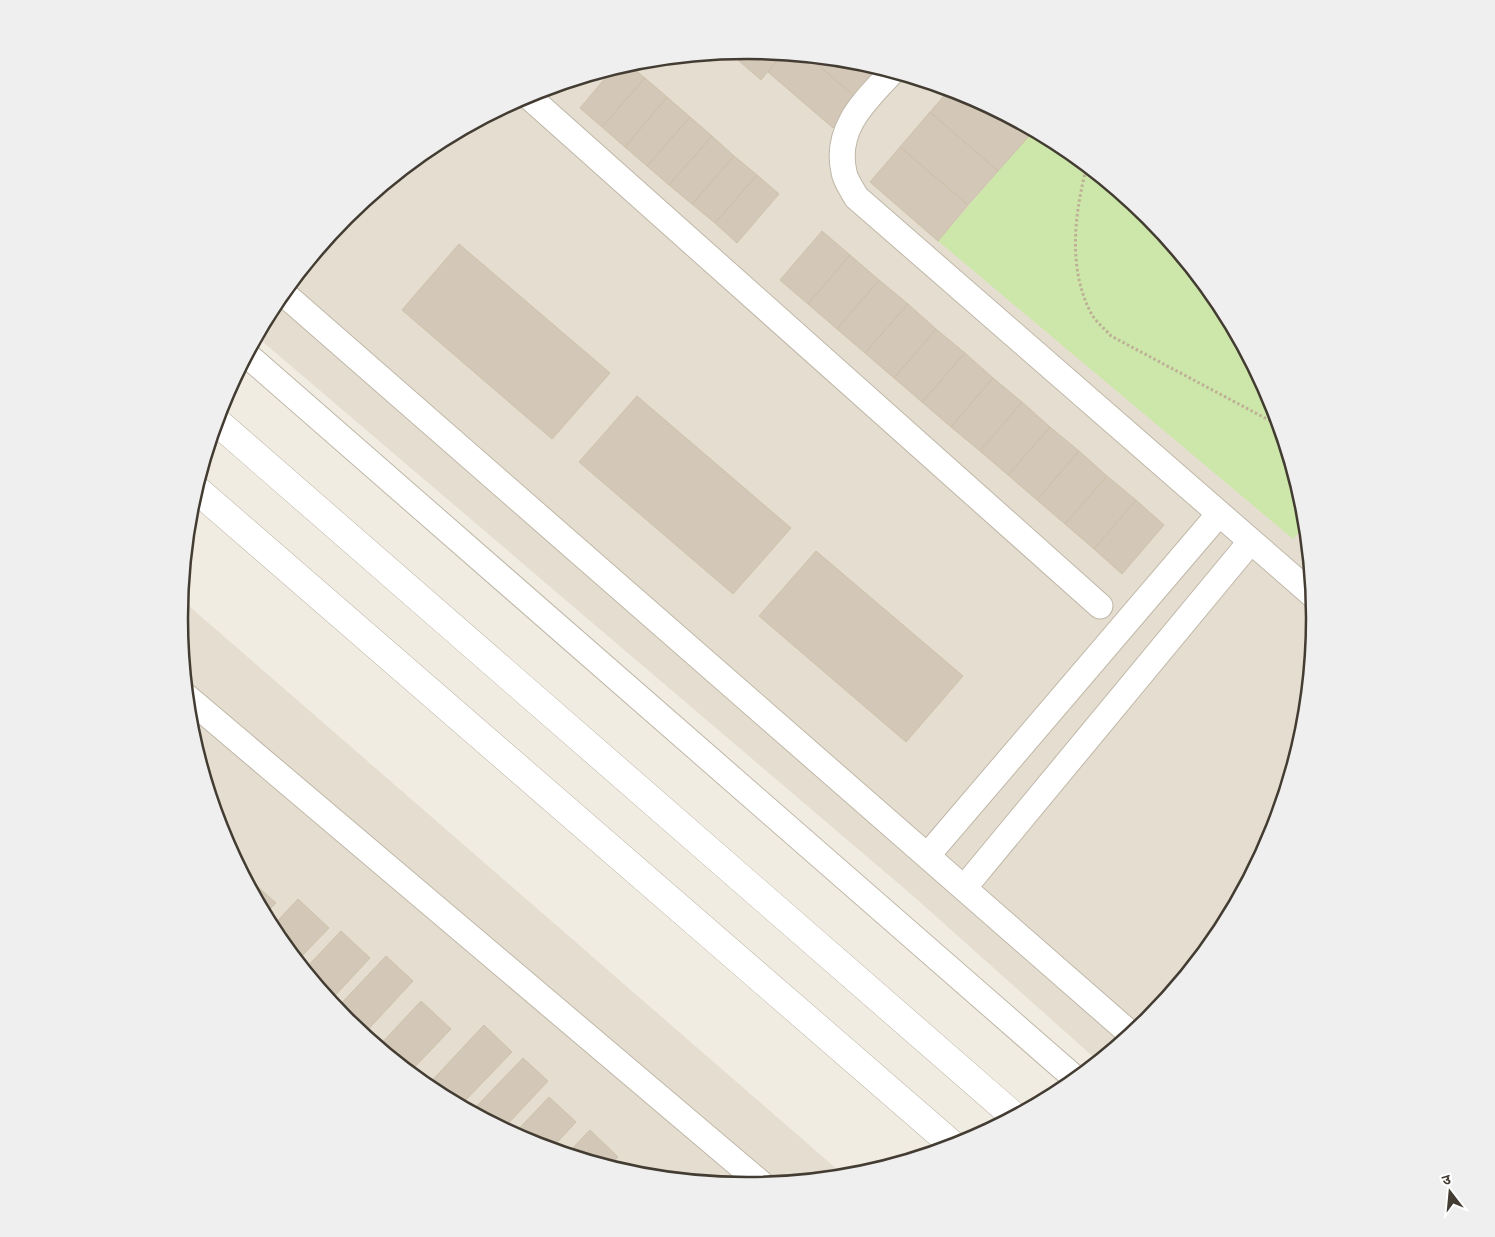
<svg xmlns="http://www.w3.org/2000/svg" width="1495" height="1237" font-family="Lato,'Noto Sans Devanagari',sans-serif">
  <rect width="100%" height="100%" fill="#f1ece2"/>
  <!-- residential -->
  <path fill="#e5ded0" d="M748 50 859 61 965 93 1064 146 1150 217 1220 303 1273 401 1305 508 1316 619 1305 730 1273 836 1220 935 1149 1021 1099 1062 913 896 257 337 275 302 346 216 432 146 530 93 637 61Z
    M181 599 846 1177 747 1187 636 1176 530 1144 431 1091 345 1020 275 934 222 836 190 729 179 618Z"/>
  <!-- green -->
  <path fill="#cce7a9" d="M1034 130 1064 146 1150 217 1220 303 1273 401 1305 508 1307 524 1293 539 938 241Z"/>
  <!-- building -->
  <path fill="#d3c8b7" stroke="#cec0aa" d="M747 50 738 60 729 52Z
    M747 50H748L783 53 761 80 738 60Z
    M783 54 807 56 858 99 833 128 768 72Z
    M807 56 859 61 878 67 883 71 858 99Z
    M628 64 645 78 602 127 580 108 614 68Z
    M645 78 667 97 625 147 602 127Z
    M950 89 965 93 1003 113 1029 136 998 171 930 112Z
    M667 97 690 117 647 166 625 147Z
    M930 112 998 171 968 205 900 147Z
    M1003 113 1034 130 1029 136Z
    M690 117 712 136 669 185 647 166Z
    M712 136 734 156 692 204 669 185Z
    M900 147 968 205 938 241 870 182Z
    M734 156 757 175 715 223 692 204Z
    M757 175 779 194 737 243 715 223Z
    M822 231 850 255 808 304 780 280Z
    M459 244 610 373 552 439 402 310Z
    M850 255 879 280 837 329 808 304Z
    M879 280 908 304 865 353 837 329Z
    M908 304 936 329 894 378 865 353Z
    M936 329 965 353 922 402 894 378Z
    M965 353 993 378 951 427 922 402Z
    M993 378 1022 402 980 451 951 427Z
    M637 396 791 528 733 594 579 462Z
    M1022 402 1050 427 1008 475 980 451Z
    M1050 427 1079 451 1037 500 1008 475Z
    M1079 451 1107 476 1065 524 1037 500Z
    M1107 476 1136 500 1094 549 1065 524Z
    M1136 500 1164 525 1122 574 1094 549Z
    M816 551 963 676 906 742 759 616Z
    M248 878 276 903 264 915 246 880Z
    M298 899 329 928 297 961 271 928Z
    M341 931 370 958 330 1001 304 970Z
    M386 956 413 981 363 1035 336 1009Z
    M421 1001 451 1029 409 1073 378 1047Z
    M484 1025 512 1052 460 1106 426 1087Z
    M523 1058 548 1081 503 1129 471 1112Z
    M549 1097 576 1122 550 1150 530 1144 513 1135Z
    M590 1130 618 1157 608 1167 566 1155Z
    M631 1169 639 1176 626 1173Z"/>
  <g fill="none" stroke-linecap="round" stroke-linejoin="round">
    <defs>
      <path id="minor" d="M893 71C866 100 834 128 844 172 845 180 852 189 856 197L1314 596
        M527 95 1100 606
        M283 293 1132 1035
        M247 355 1077 1080
        M187 697 763 1185
        M927 856 1219 514
        M964 888 1251 541"/>
      <path id="tertiary" d="M216 421 1015 1117
        M196 489 955 1147"/>
    </defs>
    <!-- minor casing -->
    <use href="#minor" stroke="#bfb7a7" stroke-width="27"/>
    <!-- tertiary casing -->
    <use href="#tertiary" stroke="#bfb7a7" stroke-width="29"/>
    <!-- path -->
    <path stroke="#beb096" stroke-width="3" stroke-dasharray="2.5 2.5" stroke-linecap="butt" d="M1087 165C1075 212 1067 267 1091 313 1095 321 1105 329 1111 336L1280 426"/>
    <!-- minor -->
    <use href="#minor" stroke="#fff" stroke-width="25"/>
    <!-- tertiary -->
    <use href="#tertiary" stroke="#fff" stroke-width="28"/>
  </g>
  <!-- crop -->
  <path d="M0 0H1495V1237H0ZM188 618a559 559 0 1 1 1118 0a559 559 0 1 1-1118 0Z" fill="#f0efef" fill-rule="evenodd"/>
  <path fill="none" stroke="#433c32" stroke-width="2.5" d="M188 618a559 559 0 1 1 1118 0a559 559 0 1 1-1118 0Z"/>
  <!-- north arrow -->
  <g transform="translate(1450 1192) rotate(344)" stroke="#ffffff" stroke-width="4" paint-order="stroke">
  <path d="M0-4L9 19L0 12L-9 19Z" fill="#433c32"/>
  <text y="-8" font-size="14" font-weight="bold" text-anchor="middle" fill="#433c32">उ</text>
  </g>
</svg>
